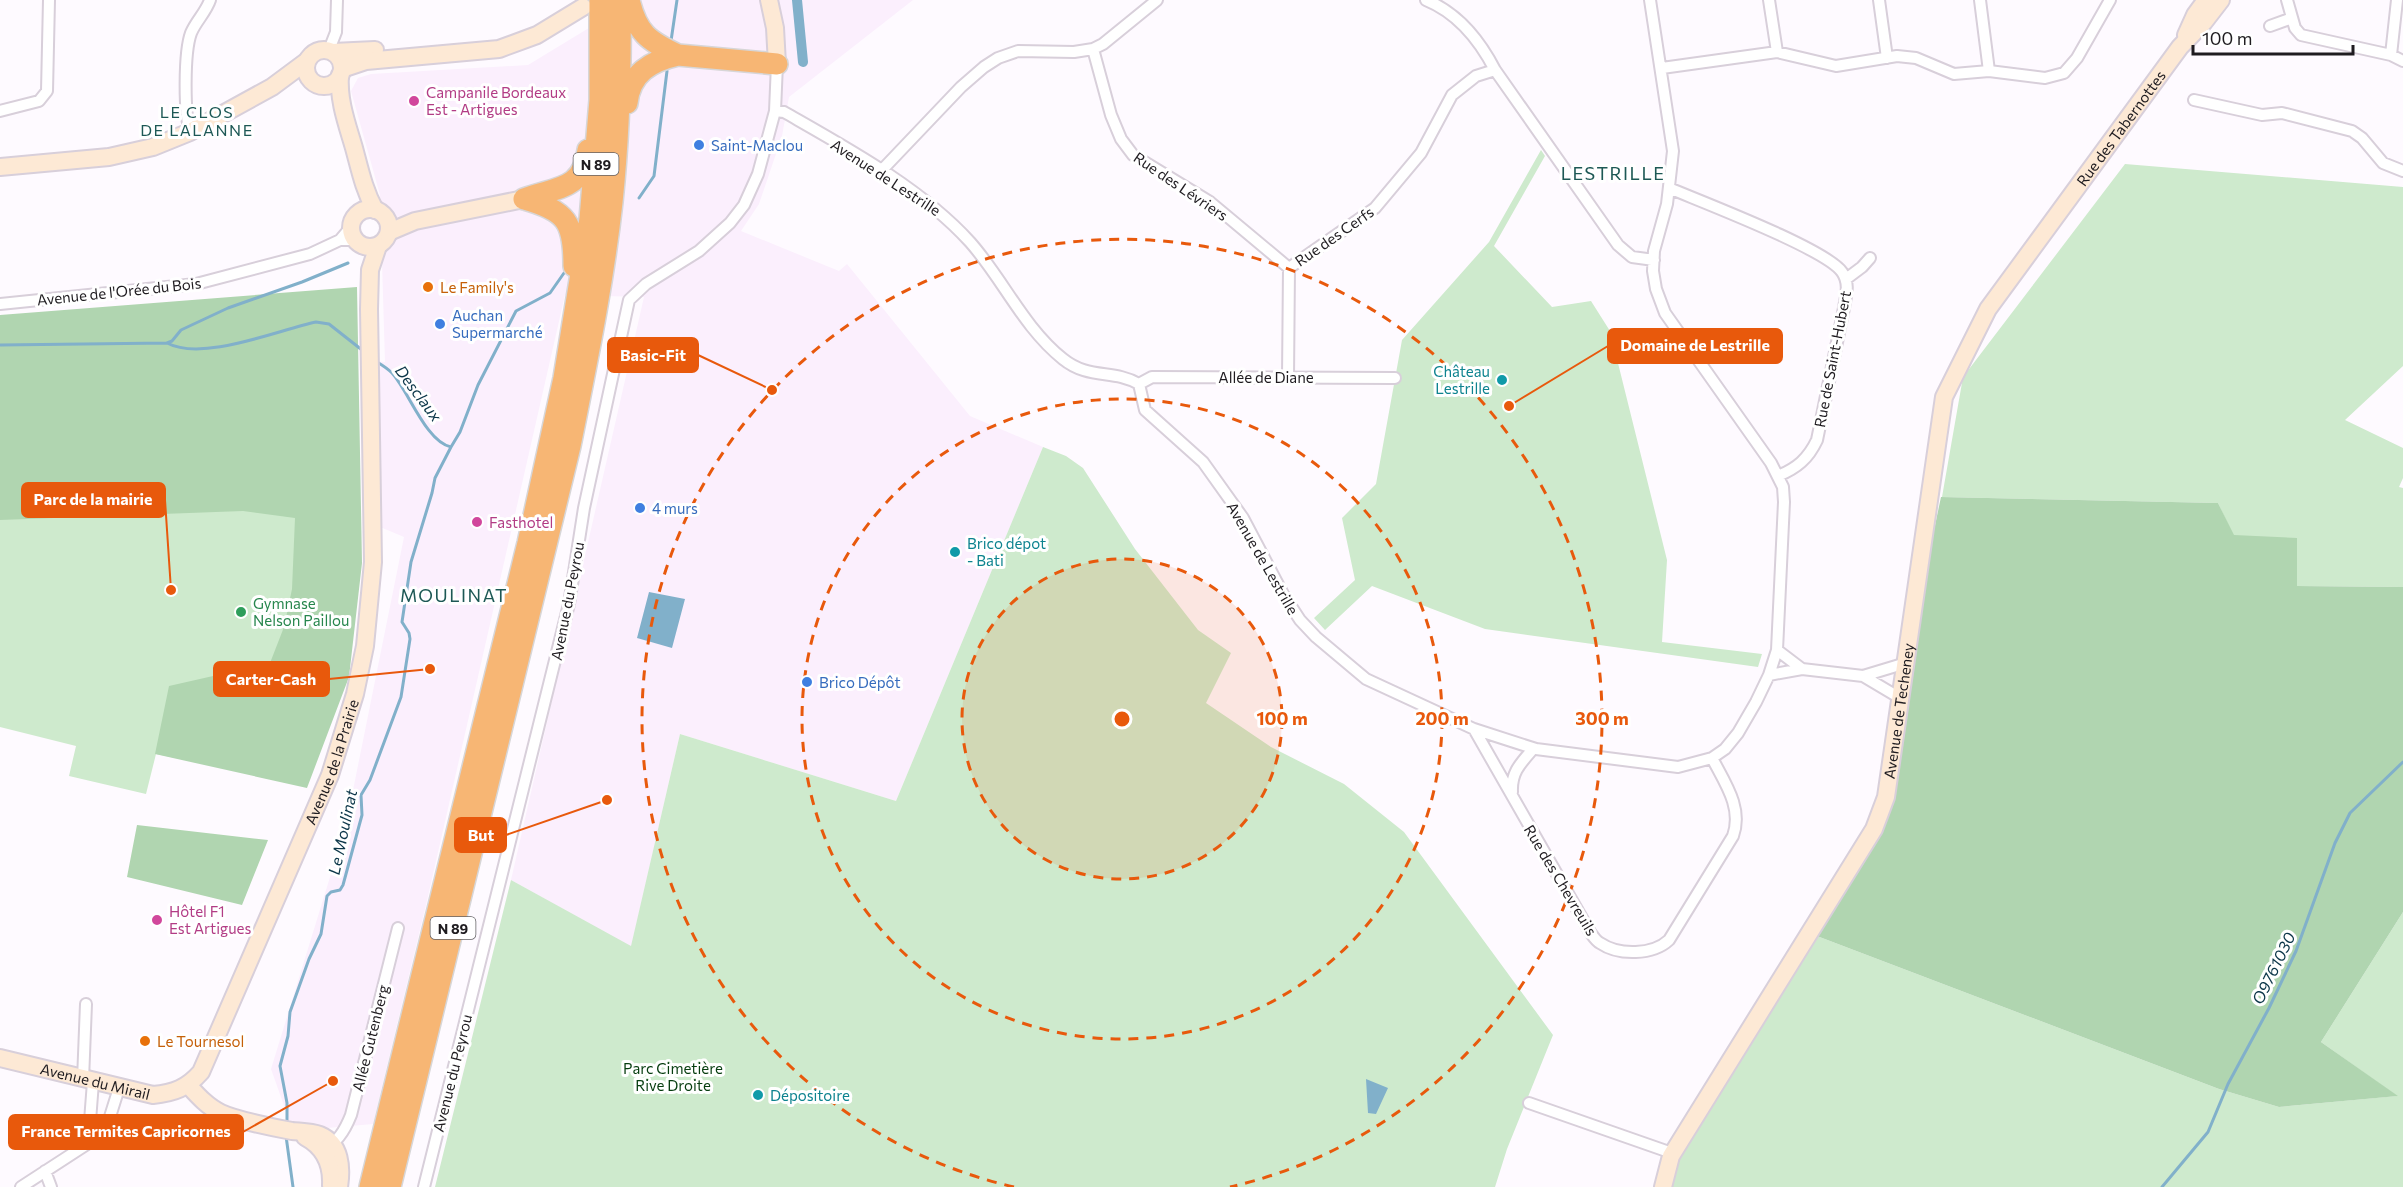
<svg xmlns="http://www.w3.org/2000/svg" width="2403" height="1187" font-family="Commissioner,sans-serif">
  <rect width="100%" height="100%" fill="#fefaff"/>
  <!-- built -->
  <path fill="#fbeffd" d="M635 0H913L789 97 782 136 759 204 741 231 839 271 847 264 970 416 1043 447 896 801 680 734 631 947 511 880 644 297 565 295 426 905 373 1124 293 1131 271 1069 346 825 404 537 373 524 370 361 385 362 380 195 351 91 358 78 371 74 528 65Z"/>
  <!-- green -->
  <path fill="#ceeacd" d="M1541 150 1545 156 1494 246 1552 307 1591 301 1610 331 1667 560 1662 642 1762 654 1758 667 1485 629 1372 586 1325 630 1314 618 1355 580 1342 518 1376 484 1402 340 1489 242Z
    M2125 164 2403 187V366L2345 420 2403 448V478L2399 487 2403 488V587L2297 586 2233 535 2218 503 1942 497 1963 377Z
    M316 324 307 785 156 754 146 794 69 776 76 746 0 727V348Z
    M1043 447 1066 456 1083 468 1135 549 1198 630 1231 653 1206 703 1271 747 1344 784 1404 832 1553 1035 1507 1149 1495 1187H435L511 880 631 946 680 734 896 801Z
    M2403 912V1187H1664L1671 1156 1809 933 2219 1089 2279 1107 2397 1096 2321 1042Z"/>
  <!-- forest -->
  <path fill="#b0d5b0" d="M357 287 362 563 349 677 307 788 155 754 169 686 270 663 284 627 292 589 295 518 243 511 0 520V315Z
    M1941 497 2218 503 2234 535 2297 538V586L2403 587V912L2321 1042 2398 1096 2279 1107 2219 1089 1809 933 1874 829 1906 663Z
    M137 825 268 840 242 905 127 877Z"/>
  <!-- water -->
  <path fill="#81b0ca" d="M649 592 685 599 672 648 637 638Z
    M1366 1079 1388 1088 1376 1114 1368 1113Z"/>
  <g fill="none" stroke-linecap="round" stroke-linejoin="round">
    <!-- stream -->
    <path stroke="#81b0ca" stroke-width="3" d="M671 41 677 0
      M639 198 654 176 667 71
      M167 343 172 341 181 330 228 308 302 282 348 263
      M0 345 167 343C203 362 278 330 316 322L329 324 362 350
      M377 362C382 365 388 369 392 373 408 390 426 442 451 447L460 432 478 385 516 311 550 293 564 273
      M287 1123V1103L280 1066 288 1036 290 1012 309 959 321 934 327 896 331 892 340 890 343 885 362 815 361 795 370 780 401 697 410 639 409 633 402 622 411 562 432 493 435 478 451 447
      M286 1136 293 1187
      M2162 1187 2208 1132 2228 1084 2269 1008 2296 951 2335 843 2350 813 2403 762"/>
    <!-- canal -->
    <path stroke="#81b0ca" stroke-width="10" d="M797 0 803 62"/>
    <defs>
      <path id="street" d="M1426 0C1458 13 1480 41 1495 70L1618 245 1632 257 1654 260
        M1769 0 1777 52
        M1879 0 1887 58
        M1980 0 1989 71
        M2287 0 2295 28 2301 35 2391 55 2403 61
        M2270 26 2292 18
        M1093 49 1111 115 1121 139 1133 155 1210 202 1289 268
        M329 50 336 32 337 0
        M2391 55 2397 0
        M1662 68 1777 52 1836 66 1897 56 1916 58 1954 74 1989 71 2045 78 2064 73 2077 58 2110 0
        M2194 100 2262 115 2282 113 2352 131 2362 138 2383 163 2403 171
        M0 111 39 101 47 91 49 0
        M775 111 784 112C847 148 921 188 970 242 1003 279 1023 327 1063 359 1089 380 1113 369 1139 384L1145 410 1203 462 1243 518 1283 594 1300 620 1316 637 1366 679 1474 729 1536 749 1678 767 1712 758 1725 749 1738 733 1756 702 1769 675 1777 650 1784 502 1783 487 1771 463 1665 313 1656 289 1653 271 1654 251 1667 204 1673 151 1650 0
        M190 132C184 113 184 52 191 33 196 21 206 12 210 0
        M881 171 961 87 984 67 998 58 1018 51 1074 52 1093 49 1103 44 1157 0
        M1669 188C1702 202 1826 249 1842 272 1850 283 1846 296 1844 308L1817 440C1808 459 1797 468 1778 476
        M340 240 351 227
        M1846 279 1862 267 1870 258
        M0 304 196 284 310 254 340 240H355
        M1288 377 1289 268 1375 208 1421 153 1452 95 1476 76 1495 70
        M1139 384 1152 377 1395 378
        M1777 650 1802 669
        M1769 675 1802 669 1863 676 1900 698
        M1863 676 1906 663
        M1474 729 1590 932C1593 936 1596 941 1600 943 1619 956 1653 955 1669 940L1733 836C1743 808 1725 783 1712 758
        M1512 792C1511 772 1521 763 1533 749
        M83 1080 86 1004
        M1529 1103 1672 1153
        M327 1146C339 1142 347 1125 351 1115L398 928
        M76 1150 90 1121 93 1082
        M45 1171 51 1187
        M21 1187 98 1137 108 1123 119 1088
        M424 1187 569 604 584 508 629 300 646 284 699 251 730 223 744 205 758 174 775 111 777 64"/>
      <g id="secondary">
        <path d="M769 0 775 28 777 64"/>
        <path d="M2186 35 2195 15 2206 0"/>
        <circle cx="324" cy="68" r="18"/>
        <path d="M333 52 375 50"/>
        <path d="M342 69 366 61 499 49 537 35 583 7"/>
        <path d="M340 75C338 100 347 124 354 148 360 170 364 190 375 210"/>
        <path d="M0 167 109 157 153 147 190 132 272 87 307 61"/>
        <circle cx="370" cy="228" r="19"/>
        <path d="M389 232 415 221 524 199"/>
        <path id="s1" d="M0 1058 153 1095C174 1093 187 1088 201 1072L330 775 355 694 365 646 373 562 369 309 370 270 378 246"/>
        <path d="M189 1086C198 1096 208 1107 221 1113 236 1120 275 1128 292 1131 302 1132 311 1132 320 1135 341 1144 342 1168 339 1187"/>
        <path d="M305 1137C324 1147 332 1164 331 1185"/>
        <path id="s2" d="M1663 1187 1671 1156 1874 829 1886 797 1944 397 1988 309 2180 47 2204 22 2221 0"/>
      </g>
      <path id="highway" d="M629 0C637 33 648 41 678 55
        M627 103C630 73 651 61 678 55L777 64
        M524 199C555 187 583 191 588 150
        M524 199C567 211 574 222 574 266
        M370 1187 528 543 564 378 590 219 600 100V0
        M390 1187 570 446C586 365 603 284 612 202 619 135 621 67 620 0"/>
    </defs>
    <!-- street casing -->
    <use href="#street" stroke="#d8cfda" stroke-width="14"/>
    <!-- secondary casing -->
    <use href="#secondary" stroke="#d8cfda" stroke-width="20"/>
    <!-- highway casing -->
    <use href="#highway" stroke="#d7d6d7" stroke-width="24"/>
    <!-- street -->
    <use href="#street" stroke="#fff" stroke-width="10"/>
    <!-- secondary -->
    <use href="#secondary" stroke="#fde9d5" stroke-width="16"/>
    <!-- highway -->
    <use href="#highway" stroke="#f7b674" stroke-width="21"/>
  </g>
  <!-- distance rings -->
  <circle cx="1122" cy="719" r="160" fill="#e8590c" fill-opacity=".12"/>
  <g fill="none" stroke="#e8590c" stroke-width="3" stroke-dasharray="10 8">
    <circle cx="1122" cy="719" r="160"/>
    <circle cx="1122" cy="719" r="320"/>
    <path d="M1014 1187A480 480 0 1 1 1230 1187"/>
  </g>
  <!-- markers -->
  <g fill="#d1479c" stroke="#fff" stroke-width="2">
    <circle cx="414" cy="101" r="6"/>
    <circle cx="477" cy="522" r="6"/>
    <circle cx="157" cy="920" r="6"/>
  </g>
  <g fill="#3f7fe0" stroke="#fff" stroke-width="2">
    <circle cx="699" cy="145" r="6"/>
    <circle cx="440" cy="324" r="6"/>
    <circle cx="640" cy="508" r="6"/>
    <circle cx="807" cy="682" r="6"/>
  </g>
  <g fill="#e8710a" stroke="#fff" stroke-width="2">
    <circle cx="428" cy="287" r="6"/>
    <circle cx="145" cy="1041" r="6"/>
  </g>
  <g fill="#0f9aa8" stroke="#fff" stroke-width="2">
    <circle cx="1502" cy="380" r="6"/>
    <circle cx="955" cy="552" r="6"/>
    <circle cx="758" cy="1095" r="6"/>
  </g>
  <circle fill="#2e9e5b" stroke="#fff" stroke-width="2" cx="241" cy="612" r="6"/>
  <g text-anchor="middle" dominant-baseline="central" stroke-width="6" stroke-linejoin="round" paint-order="stroke">
    <!-- shield labels -->
    <g fill="#fff" stroke="#626063" stroke-width="1.5">
      <rect x="573.5" y="153" width="45" height="22" rx="4.5"/>
      <rect x="430.5" y="917" width="45" height="22" rx="4.5"/>
    </g>
    <g font-size="14" font-weight="bold" fill="#1f1c20">
      <text x="596" y="164">N 89</text>
      <text x="453" y="928">N 89</text>
    </g>
    <!-- hotel labels -->
    <g font-size="15" fill="#b23c85" stroke="#fff" text-anchor="start">
      <text x="426" y="92">Campanile Bordeaux<tspan x="426" dy="17">Est - Artigues</tspan></text>
      <text x="489" y="522">Fasthotel</text>
      <text x="169" y="911">Hôtel F1<tspan x="169" dy="17">Est Artigues</tspan></text>
    </g>
    <!-- street labels -->
    <g font-size="15" fill="#1f1c20" stroke="#fff">
      <text stroke="none"><textPath href="#s2" startOffset="1178">Rue des Tabernottes</textPath></text>
      <text transform="translate(886 177) rotate(33)">Avenue de Lestrille</text>
      <text transform="translate(1181 186) rotate(34)">Rue des Lévriers</text>
      <text transform="translate(1334 236) rotate(-35)">Rue des Cerfs</text>
      <text transform="translate(119 291) rotate(-6)">Avenue de l'Orée du Bois</text>
      <text transform="translate(1832 359) rotate(-79)">Rue de Saint-Hubert</text>
      <text x="1266" y="377">Allée de Diane</text>
      <text transform="translate(1263 558) rotate(60)">Avenue de Lestrille</text>
      <text transform="translate(567 601) rotate(-79)">Avenue du Peyrou</text>
      <text stroke="none"><textPath href="#s2" startOffset="538">Avenue de Techeney</textPath></text>
      <text stroke="none"><textPath href="#s1" startOffset="549">Avenue de la Prairie</textPath></text>
      <text transform="translate(1561 880) rotate(59)">Rue des Chevreuils</text>
      <text transform="translate(370 1038) rotate(-76)">Allée Gutenberg</text>
      <text transform="translate(452 1073) rotate(-76)">Avenue du Peyrou</text>
      <text stroke="none"><textPath href="#s1" startOffset="98">Avenue du Mirail</textPath></text>
    </g>
    <!-- shop labels -->
    <g font-size="15" fill="#366cbe" stroke="#fff" text-anchor="start">
      <text x="711" y="145">Saint-Maclou</text>
      <text x="452" y="315">Auchan<tspan x="452" dy="17">Supermarché</tspan></text>
      <text x="652" y="508">4 murs</text>
      <text x="819" y="682">Brico Dépôt</text>
    </g>
    <!-- food labels -->
    <g font-size="15" fill="#c56008" stroke="#fff" text-anchor="start">
      <text x="440" y="287">Le Family's</text>
      <text x="157" y="1041">Le Tournesol</text>
    </g>
    <!-- culture labels -->
    <g font-size="15" fill="#0d838f" stroke="#fff" text-anchor="start">
      <text x="1490" y="371" text-anchor="end">Château<tspan x="1490" dy="17">Lestrille</tspan></text>
      <text x="967" y="543">Brico dépot<tspan x="967" dy="17">- Bati</tspan></text>
      <text x="770" y="1095">Dépositoire</text>
    </g>
    <!-- leisure labels -->
    <g font-size="15" fill="#27864d" stroke="#fff" text-anchor="start">
      <text x="253" y="603">Gymnase<tspan x="253" dy="17">Nelson Paillou</tspan></text>
    </g>
    <!-- park labels -->
    <g font-size="15" fill="#063d0f" stroke="#fff">
      <text x="673" y="1068">Parc Cimetière<tspan x="673" dy="17">Rive Droite</tspan></text>
    </g>
    <!-- neighbourhood labels -->
    <g font-size="16" letter-spacing="1.5" fill="#1d5855" stroke="#fff">
      <text x="197" y="111">LE CLOS<tspan x="197" dy="18">DE LALANNE</tspan></text>
    </g>
    <!-- water labels -->
    <g font-size="16" font-style="italic" fill="#0c3649" stroke="#fff">
      <text transform="translate(419 393) rotate(53)">Desclaux</text>
      <text transform="translate(342 832) rotate(-78)">Le Moulinat</text>
      <text transform="translate(2273 968) rotate(-64)">O9761030</text>
    </g>
    <!-- quarter labels -->
    <g font-size="18" letter-spacing="1.5" fill="#1d5855" stroke="#fff">
      <text x="1613" y="173">LESTRILLE</text>
      <text x="454" y="595">MOULINAT</text>
    </g>
  </g>
  <circle cx="1122" cy="719" r="9" fill="#e8590c" stroke="#fff" stroke-width="3"/>
  <g font-size="18" text-anchor="middle" font-weight="bold" fill="#e8590c" stroke="#fff" stroke-width="6" stroke-linejoin="round" paint-order="stroke">
    <text x="1282" y="725">100 m</text>
    <text x="1442" y="725">200 m</text>
    <text x="1602" y="725">300 m</text>
  </g>
  <!-- callouts -->
  <path fill="none" stroke="#e8590c" stroke-width="2" d="M1509 406L1608 346M772 390L698 355M171 590L165 500M430 669L329 679M607 800L506 835M333 1081L243 1132"/>
  <g fill="#e8590c" stroke="#fff" stroke-width="2">
    <circle cx="1509" cy="406" r="6"/>
    <circle cx="772" cy="390" r="6"/>
    <circle cx="171" cy="590" r="6"/>
    <circle cx="430" cy="669" r="6"/>
    <circle cx="607" cy="800" r="6"/>
    <circle cx="333" cy="1081" r="6"/>
  </g>
  <g fill="#e8590c" stroke="#e8590c" stroke-width="2">
    <rect x="1608" y="329" width="174" height="34" rx="6"/>
    <rect x="608" y="338" width="90" height="34" rx="6"/>
    <rect x="22" y="483" width="143" height="34" rx="6"/>
    <rect x="214" y="662" width="115" height="34" rx="6"/>
    <rect x="455" y="818" width="51" height="34" rx="6"/>
    <rect x="9" y="1115" width="234" height="34" rx="6"/>
  </g>
  <g font-size="16" text-anchor="middle" font-weight="bold" fill="#fff">
    <text x="1695" y="351">Domaine de Lestrille</text>
    <text x="653" y="361">Basic-Fit</text>
    <text x="93" y="505">Parc de la mairie</text>
    <text x="271" y="685">Carter-Cash</text>
    <text x="481" y="841">But</text>
    <text x="126" y="1137">France Termites Capricornes</text>
  </g>
  <!-- scale -->
  <path d="M2193 45v9h160v-9" fill="none" stroke="#1f1c20" stroke-width="3"/>
  <text x="2202" y="45" font-size="18" fill="#1f1c20" stroke="#ffffff" stroke-width="4.5" paint-order="stroke">100 m</text>
</svg>
